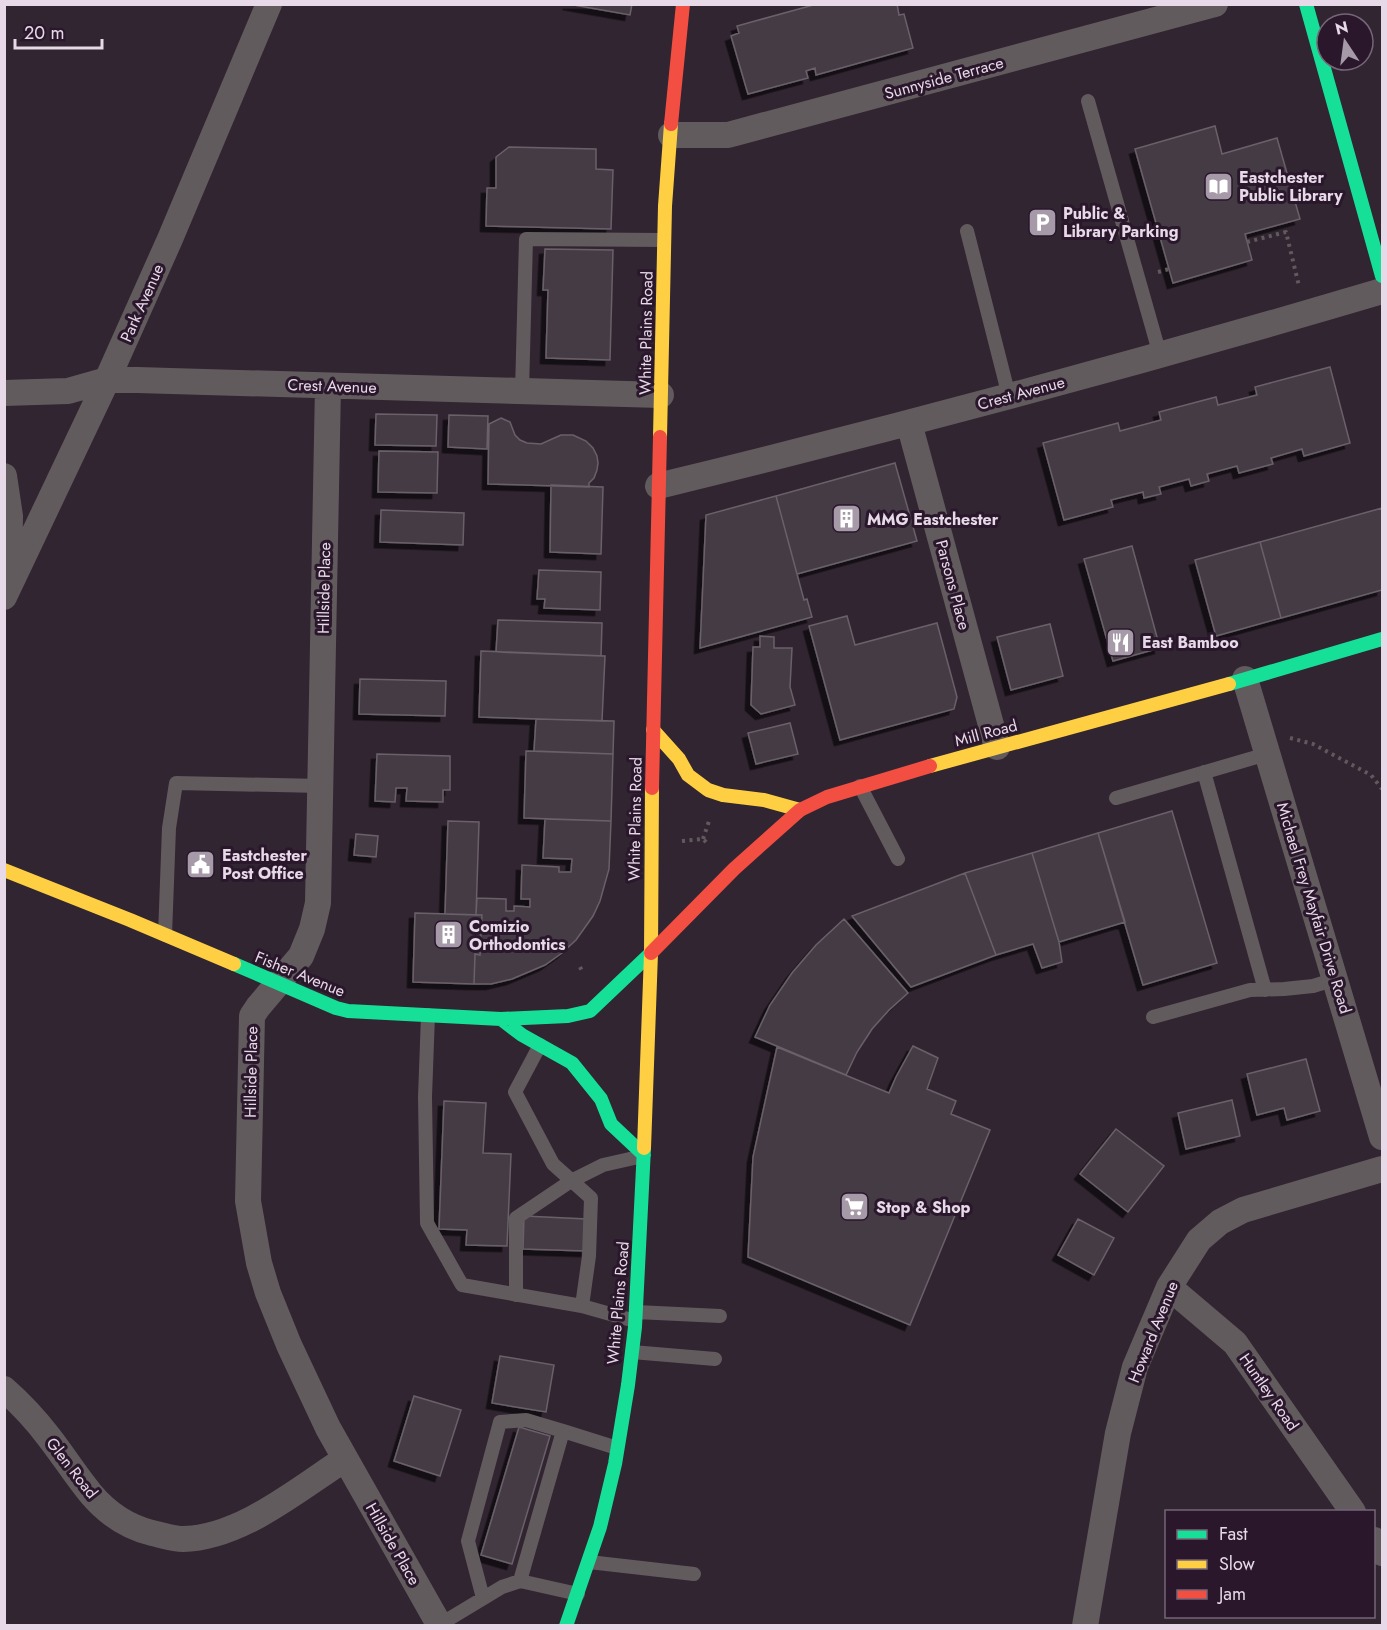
<svg xmlns="http://www.w3.org/2000/svg" width="1387" height="1630" font-family="Jost,sans-serif">
  <defs>
    <filter id="shadow"><feDropShadow dx="-5.5" dy="5.5" stdDeviation="0" flood-color="#0009"/></filter>
  </defs>
  <rect width="100%" height="100%" fill="#312531"/>
  <!-- building -->
  <path fill="#443b45" stroke="#6a606a" stroke-width="1.5" filter="url(#shadow)" d="M568 4H632L630 15Z
    M817 4H897L899 15 904 14 913 48 816 75 815 68 806 71 808 78 748 94 731 36 739 33 737 26Z
    M1215 126 1222 154 1277 138 1300 219 1245 234 1252 260 1173 283 1135 149Z
    M509 147 596 149V169L613 170 611 229 486 226 487 188H496V157Z
    M545 249 613 250 610 360 546 358 548 290H543Z
    M1330 367 1350 443 1304 456 1302 449 1271 458 1273 464 1239 473 1237 466 1207 474 1209 481 1191 486 1189 479 1159 487 1161 494 1144 498 1143 492 1111 500 1113 507 1064 520 1043 443 1118 423 1120 431 1161 420 1159 412 1216 397 1218 405 1257 395 1255 387Z
    M376 414 437 415 436 446 375 445Z
    M449 415 488 416 487 449 448 447Z
    M501 418 510 422 515 435 520 440 527 443 541 444 561 435H573L586 441 593 448 597 456 598 463 597 470 594 478 589 483V487L488 484 489 424Z
    M379 451 438 452 437 493 378 492Z
    M895 463 917 541 797 574 776 496Z
    M551 485 603 487 601 554 550 552Z
    M776 496 804 600 807 599 812 617 700 648 706 515Z
    M1382 508V590L1281 618 1260 542Z
    M381 510 464 513 463 545 380 542Z
    M1260 542 1281 618 1216 636 1195 560Z
    M1132 546 1160 648 1113 661 1084 559Z
    M539 570 601 572 600 610 544 608 545 599H537Z
    M847 616 855 645 937 623 957 697 954 709 840 740 809 626Z
    M498 620 602 623 601 656 496 652Z
    M1050 624 1063 676 1011 690 997 637Z
    M760 636 774 637V648H792L790 687 795 705 761 714 751 705 753 647H760Z
    M481 651 605 656 602 721 479 717Z
    M360 679 446 681 445 716 359 714Z
    M536 719 614 721 613 754 534 751Z
    M790 723 798 754 756 764 748 733Z
    M526 751 613 754 611 821 524 818Z
    M377 754 450 756V790H443V802L406 801 407 788H396L395 802 375 801Z
    M1172 811 1217 963 1143 985 1098 833Z
    M545 819 611 821 609 869 600 901 593 916 576 940 562 953 545 965 512 979 491 984H474L475 954 480 955 482 915H476L477 898 506 899V911H514V906L530 907V899H521L522 865 559 867V872H571L572 859 543 858Z
    M448 821 479 822 476 915 445 914Z
    M1098 833 1125 922 1059 942 1032 853Z
    M356 834 378 836 376 857 354 855Z
    M1032 853 1059 942 1062 962 1042 968 1033 944 996 955 965 873Z
    M965 873 996 955 911 987 852 916Z
    M415 913 482 915 480 955 475 954 474 984 413 982Z
    M844 919 908 993 889 1010 872 1029 857 1052 846 1075 755 1037 770 1005 792 973 816 945Z
    M913 1046 938 1058 927 1089 956 1101 951 1114 990 1130 910 1325 748 1257 753 1157 777 1047 889 1093 896 1077Z
    M1306 1059 1320 1111 1287 1120 1284 1108 1257 1115 1247 1074Z
    M1232 1100 1240 1136 1186 1149 1178 1113Z
    M444 1101 486 1103 483 1153 511 1154 507 1246 466 1245 467 1230 439 1229Z
    M1116 1129 1164 1166 1128 1212 1080 1174Z
    M524 1216 587 1219 586 1251 523 1249Z
    M1078 1219 1114 1238 1094 1275 1058 1255Z
    M500 1356 554 1365 546 1412 492 1403Z
    M414 1396 461 1410 440 1476 394 1461Z
    M519 1427 550 1436 512 1564 481 1555Z"/>
  <g fill="none" stroke-linecap="round" stroke-linejoin="round">
    <!-- path -->
    <path stroke="#615a5d" stroke-width="4" stroke-dasharray="3 4.5" stroke-linecap="butt" d="M1247 242 1286 232 1299 286
      M1158 272 1169 269
      M1290 738 1313 744 1371 775 1382 789
      M703 839 709 821
      M682 841 703 839 708 844
      M580 967 582 971"/>
    <!-- lane -->
    <path stroke="#625b5d" stroke-width="14" d="M1088 101 1160 355
      M967 231 1009 396
      M522 392 526 239 664 240
      M1204 772 1265 990
      M860 786 898 859
      M1116 798 1267 754
      M165 935 169 828 176 783 321 786
      M428 1015 425 1097 427 1223 462 1285 582 1306
      M1153 1017 1250 990 1284 989 1313 986 1336 979
      M540 1045 515 1092 553 1164 591 1198 589 1256 582 1306 635 1321
      M516 1295V1218L571 1181 603 1165 643 1156
      M636 1312 720 1316
      M632 1352 715 1359
      M563 1431 617 1448
      M589 1562 694 1574
      M483 1598 468 1541 500 1422 526 1420 563 1431 520 1581
      M439 1625 502 1587 520 1581 578 1594"/>
    <!-- street -->
    <path stroke="#625b5d" stroke-width="26" d="M671 135H728L1215 4
      M328 386 318 903 312 929 301 956 258 1007 252 1016 248 1201 259 1263 268 1293 289 1345 328 1428 440 1626
      M4 393 68 391 107 380H137L661 395
      M909 423 997 747
      M4 476 10 516 9 577
      M658 486C901 427 1142 362 1382 291
      M4 597 107 380 170 239 269 4
      M1245 679 1382 1137
      M1169 1287 1235 1343 1353 1512
      M4 1389C20 1403 35 1419 48 1436 63 1455 76 1476 91 1494 107 1513 128 1527 152 1533 162 1535 173 1539 183 1539 241 1538 298 1489 345 1459
      M1374 1540 1382 1553
      M1085 1626 1118 1433 1135 1367 1169 1287 1199 1240 1220 1222 1243 1210 1382 1169"/>
    <!-- fast -->
    <path stroke="#16e098" stroke-width="14" d="M1306 4 1382 276
      M1229 684 1382 639
      M234 964 336 1008 348 1011 501 1019 568 1016 590 1011 651 953
      M501 1019 522 1035 572 1063 601 1099 611 1124 644 1155
      M566 1626 600 1527 615 1464 628 1385 635 1327 644 1148"/>
    <!-- slow -->
    <path stroke="#ffcf43" stroke-width="14" d="M660 437 665 206 671 124
      M653 730 679 759 688 775 708 790 723 795 764 800 800 810
      M930 766 1229 684
      M4 870 130 920 234 964
      M644 1148 651 953 652 788"/>
    <!-- jam -->
    <path stroke="#f24e42" stroke-width="14" d="M671 124 683 4
      M652 788 660 437
      M651 953 734 869 800 810 827 797 930 766"/>
  </g>
  <!-- icons -->
  <defs>
    <symbol id="library-square" viewBox="-11 -11 22 22"><rect x="-9" y="-9" width="18" height="18" rx="4" fill="#a79aa8" stroke="#2a172c"/><path d="M-6-4Q-3-5.5-.7-3.5V5Q-3 3-6 4ZM6-4Q3-5.5 .7-3.5V5Q3 3 6 4Z" fill="#fff"/></symbol>
    <symbol id="parking-square" viewBox="-11 -11 22 22"><rect x="-9" y="-9" width="18" height="18" rx="4" fill="#a79aa8" stroke="#2a172c"/><path d="M-3.5-5.5H1a3.5 3.5 0 0 1 0 7H-1V5.5H-3.5ZM-1-3.4V-.6H.8a1.4 1.4 0 0 0 0-2.8Z" fill="#fff"/></symbol>
    <symbol id="building-square" viewBox="-11 -11 22 22"><rect x="-9" y="-9" width="18" height="18" rx="4" fill="#a79aa8" stroke="#2a172c"/><path d="M-4-6H4V6H1V3H-1V6H-4ZM-2.5-4.3h1.7v1.8h-1.7ZM.8-4.3h1.7v1.8H.8ZM-2.5-1h1.7V.8h-1.7ZM.8-1h1.7V.8H.8Z" fill="#fff"/></symbol>
    <symbol id="restaurant-square" viewBox="-11 -11 22 22"><rect x="-9" y="-9" width="18" height="18" rx="4" fill="#a79aa8" stroke="#2a172c"/><path d="M-5-6h1v4h1v-4h1v4h1v-4h1v5L-1.5 .5V6h-2V.5L-5-1ZM5-6V6H3V1.5H1.5Q1.5-4 5-6Z" fill="#fff"/></symbol>
    <symbol id="civic-square" viewBox="-11 -11 22 22"><rect x="-9" y="-9" width="18" height="18" rx="4" fill="#a79aa8" stroke="#2a172c"/><path d="M-.6-6.5H3V-4.5H.6V-3L4-1V1h2V6H-6V1h2V-1L-.6-3ZM-1.2 2.5V6h2.4V2.5Z" fill="#fff"/></symbol>
    <symbol id="supermarket-square" viewBox="-11 -11 22 22"><rect x="-9" y="-9" width="18" height="18" rx="4" fill="#a79aa8" stroke="#2a172c"/><path d="M-6-5.5h2.5l.6 2H6L4.5 2H-2.5L-4.4-4H-6ZM-1.5 3.2a1.3 1.3 0 1 0 .1 0ZM3 3.2a1.3 1.3 0 1 0 .1 0Z" fill="#fff"/></symbol>
  </defs>
  <g fill-rule="evenodd">
    <use href="#library-square" x="1202" y="170" width="33" height="33"/>
    <use href="#parking-square" x="1026" y="206" width="33" height="33"/>
    <use href="#building-square" x="830" y="502" width="33" height="33"/>
    <use href="#restaurant-square" x="1104" y="626" width="33" height="33"/>
    <use href="#civic-square" x="184" y="848" width="33" height="33"/>
    <use href="#building-square" x="432" y="918" width="33" height="33"/>
    <use href="#supermarket-square" x="838" y="1190" width="33" height="33"/>
  </g>
  <g text-anchor="middle" dominant-baseline="central" stroke-width="6" stroke-linejoin="round" paint-order="stroke">
    <!-- street labels -->
    <g font-size="16" fill="#e7d9e8" stroke="#2a172c">
      <text transform="translate(944 78) rotate(-15)">Sunnyside Terrace</text>
      <text transform="translate(142 303) rotate(-66)">Park Avenue</text>
      <text transform="translate(646 333) rotate(-89)">White Plains Road</text>
      <text transform="translate(332 386) rotate(2)">Crest Avenue</text>
      <text transform="translate(1021 393) rotate(-15)">Crest Avenue</text>
      <text transform="translate(953 585) rotate(75)">Parsons Place</text>
      <text transform="translate(324 588) rotate(-89)">Hillside Place</text>
      <text transform="translate(986 733) rotate(-15)">Mill Road</text>
      <text transform="translate(635 819) rotate(-89)">White Plains Road</text>
      <text transform="translate(1314 908) rotate(73)">Michael Frey Mayfair Drive Road</text>
      <text transform="translate(300 974) rotate(22)">Fisher Avenue</text>
      <text transform="translate(251 1072) rotate(-89)">Hillside Place</text>
      <text transform="translate(618 1303) rotate(-85)">White Plains Road</text>
      <text transform="translate(1153 1332) rotate(-68)">Howard Avenue</text>
      <text transform="translate(1269 1392) rotate(55)">Huntley Road</text>
      <text transform="translate(72 1468) rotate(52)">Glen Road</text>
      <text transform="translate(393 1544) rotate(60)">Hillside Place</text>
    </g>
    <!-- poi labels -->
    <g font-size="16" font-weight="bold" fill="#e7d9e8" stroke="#2a172c" text-anchor="start">
      <text x="1239" y="177">Eastchester<tspan x="1239" dy="18">Public Library</tspan></text>
      <text x="1063" y="213">Public &amp;<tspan x="1063" dy="18">Library Parking</tspan></text>
      <text x="867" y="519">MMG Eastchester</text>
      <text x="1142" y="642">East Bamboo</text>
      <text x="222" y="855">Eastchester<tspan x="222" dy="18">Post Office</tspan></text>
      <text x="469" y="926">Comizio<tspan x="469" dy="18">Orthodontics</tspan></text>
      <text x="876" y="1207">Stop &amp; Shop</text>
    </g>
  </g>
  <!-- border -->
  <rect width="1387" height="1630" fill="none" stroke="#e7d9e8" stroke-width="12"/>
  <!-- legend -->
  <rect x="1165" y="1510" width="210" height="108" fill="#2a172c" stroke="#766577" stroke-width="1.5"/>
  <rect x="1177" y="1530" width="30" height="9" fill="#16e098" stroke="#766577" stroke-width="1.5"/>
  <text x="1219" y="1540" font-size="18" fill="#e7d9e8">Fast</text>
  <rect x="1177" y="1560" width="30" height="9" fill="#ffcf43" stroke="#766577" stroke-width="1.5"/>
  <text x="1219" y="1570" font-size="18" fill="#e7d9e8">Slow</text>
  <rect x="1177" y="1590" width="30" height="9" fill="#f24e42" stroke="#766577" stroke-width="1.5"/>
  <text x="1219" y="1600" font-size="18" fill="#e7d9e8">Jam</text>
  <!-- north arrow -->
  <g transform="translate(1345 42) rotate(347)"><circle r="28" fill="#2a172c" stroke="#766577" stroke-width="1.5"/>
  <path d="M0-4.5L10 22L0 15L-10 22Z" fill="#a79aa8"/>
  <text y="-9" font-size="16" font-weight="bold" text-anchor="middle" fill="#e7d9e8">N</text>
  </g>
  <!-- scale -->
  <path d="M15 39v9h87v-9" fill="none" stroke="#e7d9e8" stroke-width="3"/>
  <text x="24" y="39" font-size="18" fill="#e7d9e8" stroke="#2a172c" stroke-width="4.5" paint-order="stroke">20 m</text>
</svg>
